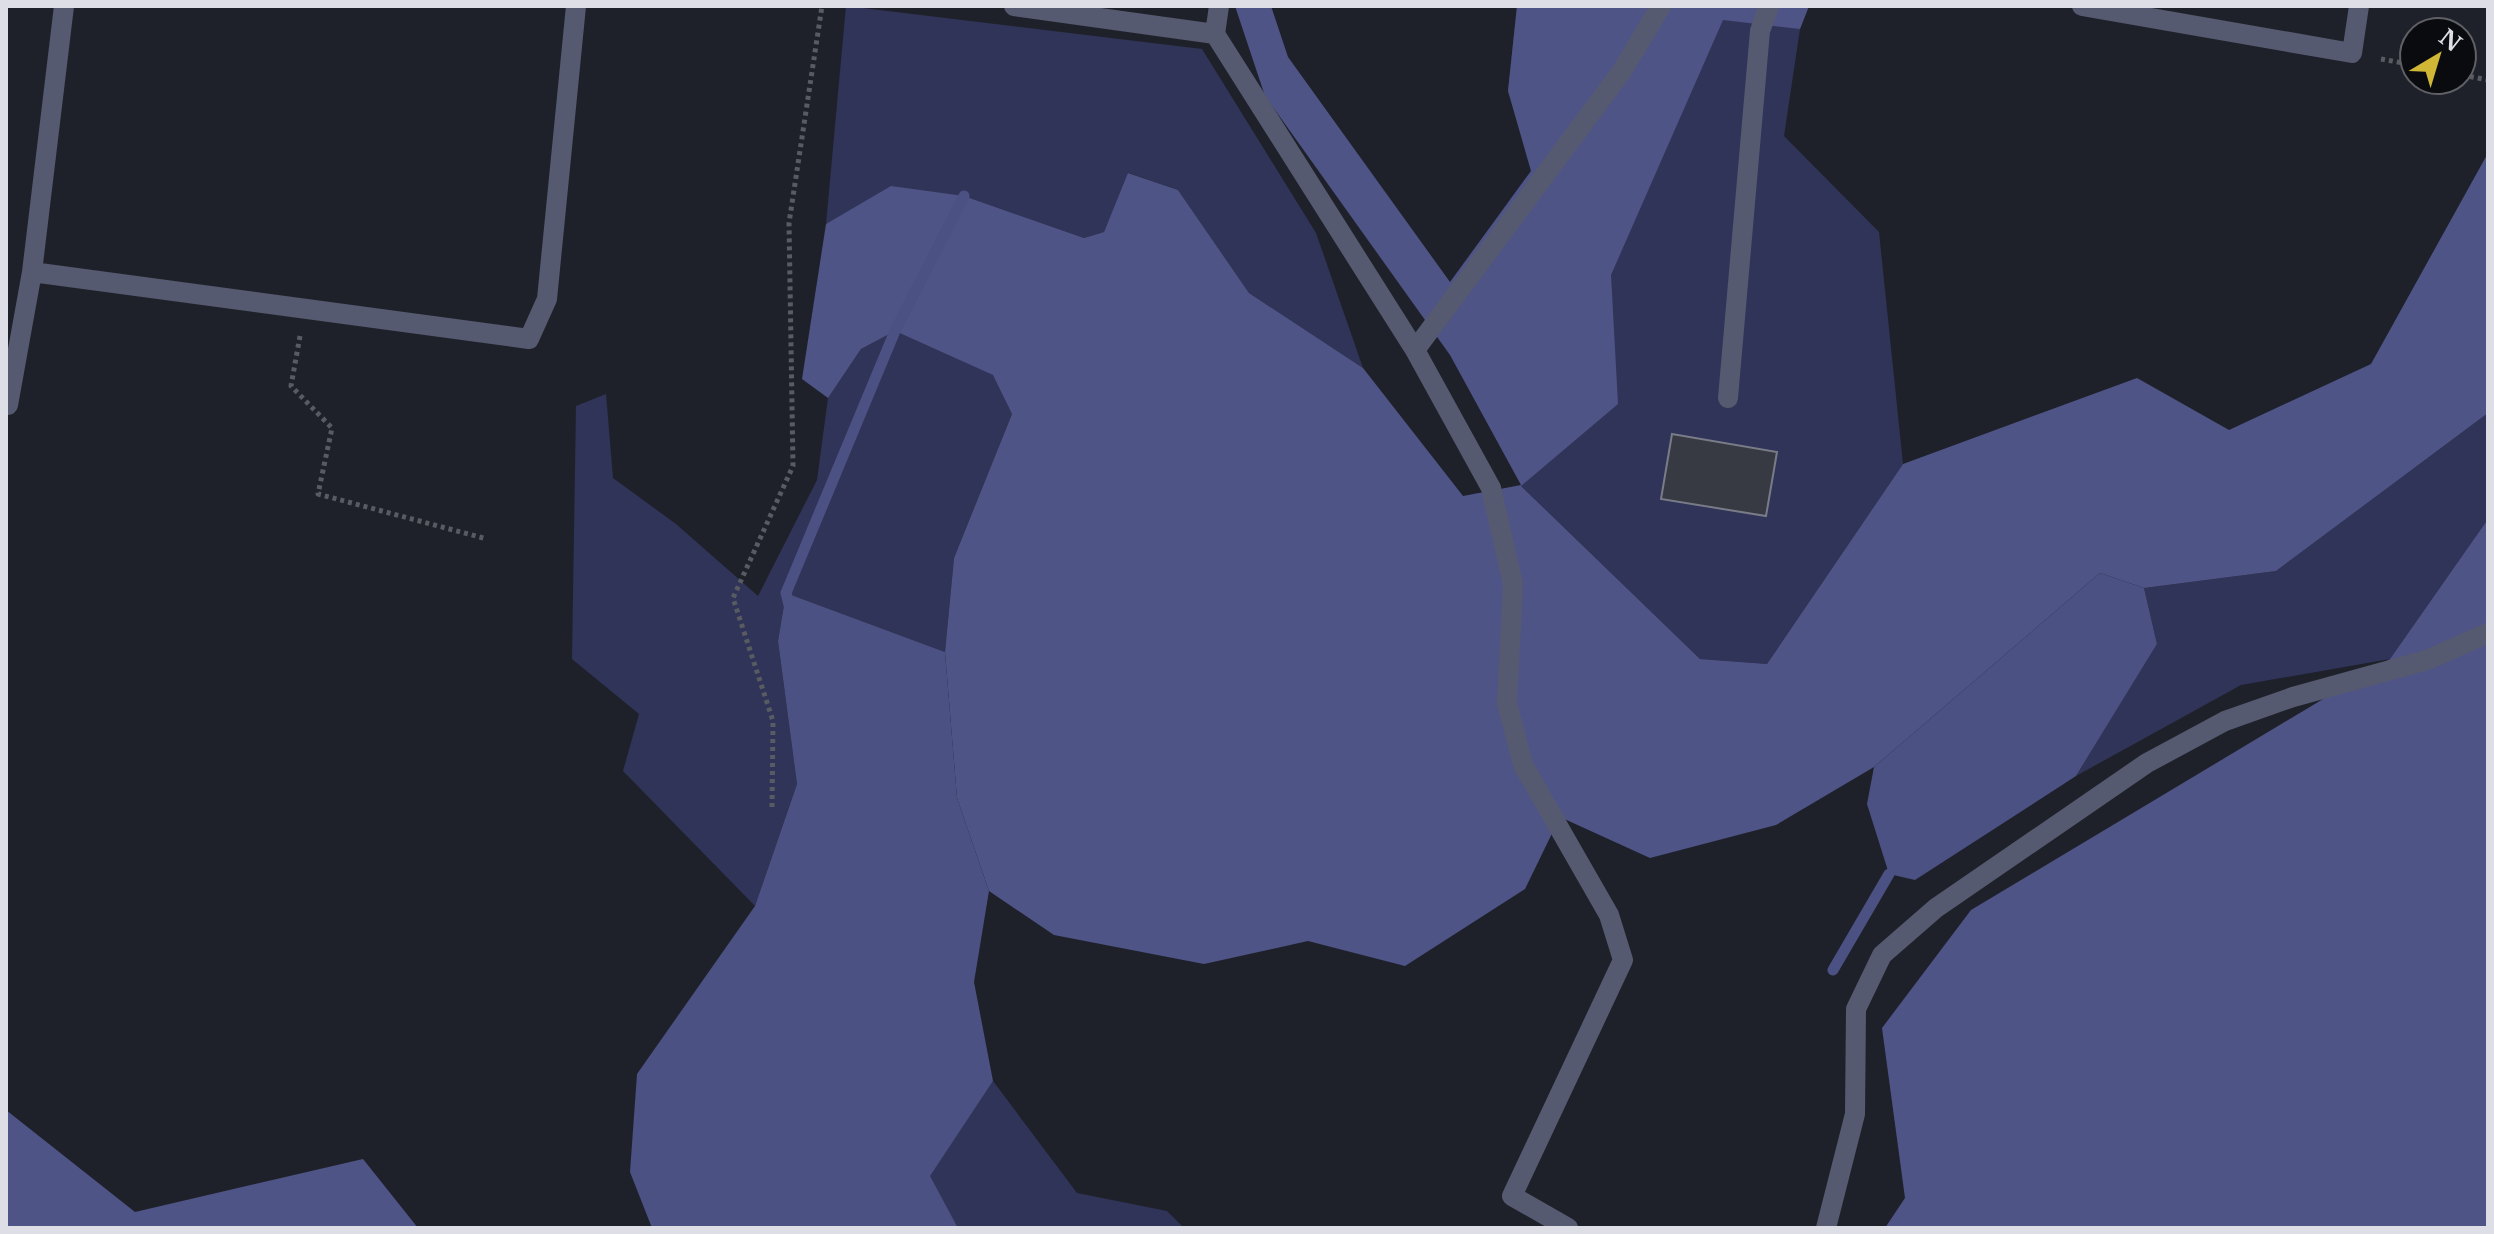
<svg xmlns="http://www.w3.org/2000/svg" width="2494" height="1234" font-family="'Libre Baskerville',serif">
  <rect width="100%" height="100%" fill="#1f212a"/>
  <!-- green -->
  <path fill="#303458" d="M846 6 1202 49 1316 233 1363 368 1249 293 1178 190 1129 173 1104 232 1084 238 964 196 826 224Z
    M1517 6H1809L1800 29 1784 136 1879 232 1903 464 1767 664 1700 659 1521 486 1557 232 1508 91Z
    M895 331 994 375 1012 414 954 558 945 652 786 593 778 641 797 784 755 906 623 771 639 714 572 659 576 406 606 394 613 478 676 524 758 596 817 480 828 398 861 349Z
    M2488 413V519L2390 659 2241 685 2076 776 2157 644 2144 588 2276 571Z
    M993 1081 1077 1193 1167 1211 1184 1228H958L929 1176Z"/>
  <!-- forest -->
  <path fill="#4f5487" d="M1235 6H1271L1288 57 1450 282 1531 171 1508 91 1517 6H1809L1800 29 1723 20 1611 275 1618 404 1521 486 1700 659 1767 664 1903 464 2137 378 2229 430 2371 364 2488 153V413L2276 571 2144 588 2100 573 1874 767 1776 825 1650 858 1560 817 1525 889 1405 966 1308 941 1204 964 1054 935 989 891 957 798 945 652 954 558 1012 414 993 375 895 331 861 349 828 398 802 379 826 224 891 186 964 196 1084 238 1104 232 1128 173 1178 190 1249 293 1363 368 1463 496 1521 485 1450 355 1265 96Z
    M2488 519V1228H1885L1905 1198 1882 1028 1971 910 2390 659Z
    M6 1110 135 1212 363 1159 418 1228H6Z"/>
  <!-- water -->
  <path fill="#4b5183" d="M2100 573 2144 588 2157 644 2076 776 1915 880 1889 874 1867 804 1874 767Z
    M786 593 945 652 957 798 989 891 974 982 993 1081 930 1176 958 1228H652L630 1172 637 1074 755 906 797 784 778 641Z"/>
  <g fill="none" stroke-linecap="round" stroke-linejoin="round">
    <!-- stream -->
    <path stroke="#4b5183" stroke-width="11" d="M789 605 786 593 895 331 964 196
      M1833 970 1889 874"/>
  </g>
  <!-- building -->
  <path fill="#373943" stroke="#797b87" stroke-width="2" d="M1672 434 1777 452 1766 516 1661 499Z"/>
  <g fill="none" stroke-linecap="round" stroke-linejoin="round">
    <!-- path -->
    <path stroke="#595b63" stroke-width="5" stroke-dasharray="4 4" stroke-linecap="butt" d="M2381 59 2414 65
      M2462 75 2488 80
      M300 336 291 386 332 428 318 494 487 539
      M772 807 773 721 733 598 793 466 789 223 822 6"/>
    <!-- minor -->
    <path stroke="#565a70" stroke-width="20" d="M1014 6 1215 34
      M1219 6 1215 34 1415 350 1491 488 1513 584 1507 703 1523 765 1609 915 1623 960 1512 1196 1568 1228
      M2082 6 2352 53 2359 6
      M32 272 529 339 547 299 576 6
      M1415 350 1622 71 1661 6
      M1728 398 1760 31 1769 6
      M8 405 32 272 64 6
      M1826 1228 1855 1114 1856 1009 1882 955 1936 908 2147 763 2225 721 2293 697 2427 660 2488 633"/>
  </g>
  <!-- border -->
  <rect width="2494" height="1234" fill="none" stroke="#dedfe6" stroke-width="16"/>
  <!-- north arrow -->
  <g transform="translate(2438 56) rotate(38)"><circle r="38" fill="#0a0b0f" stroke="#5f6065" stroke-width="2"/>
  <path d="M0-6L14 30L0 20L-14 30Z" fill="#d0b736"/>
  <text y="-12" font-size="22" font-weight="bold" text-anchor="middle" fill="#dedfe6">N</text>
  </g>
</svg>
